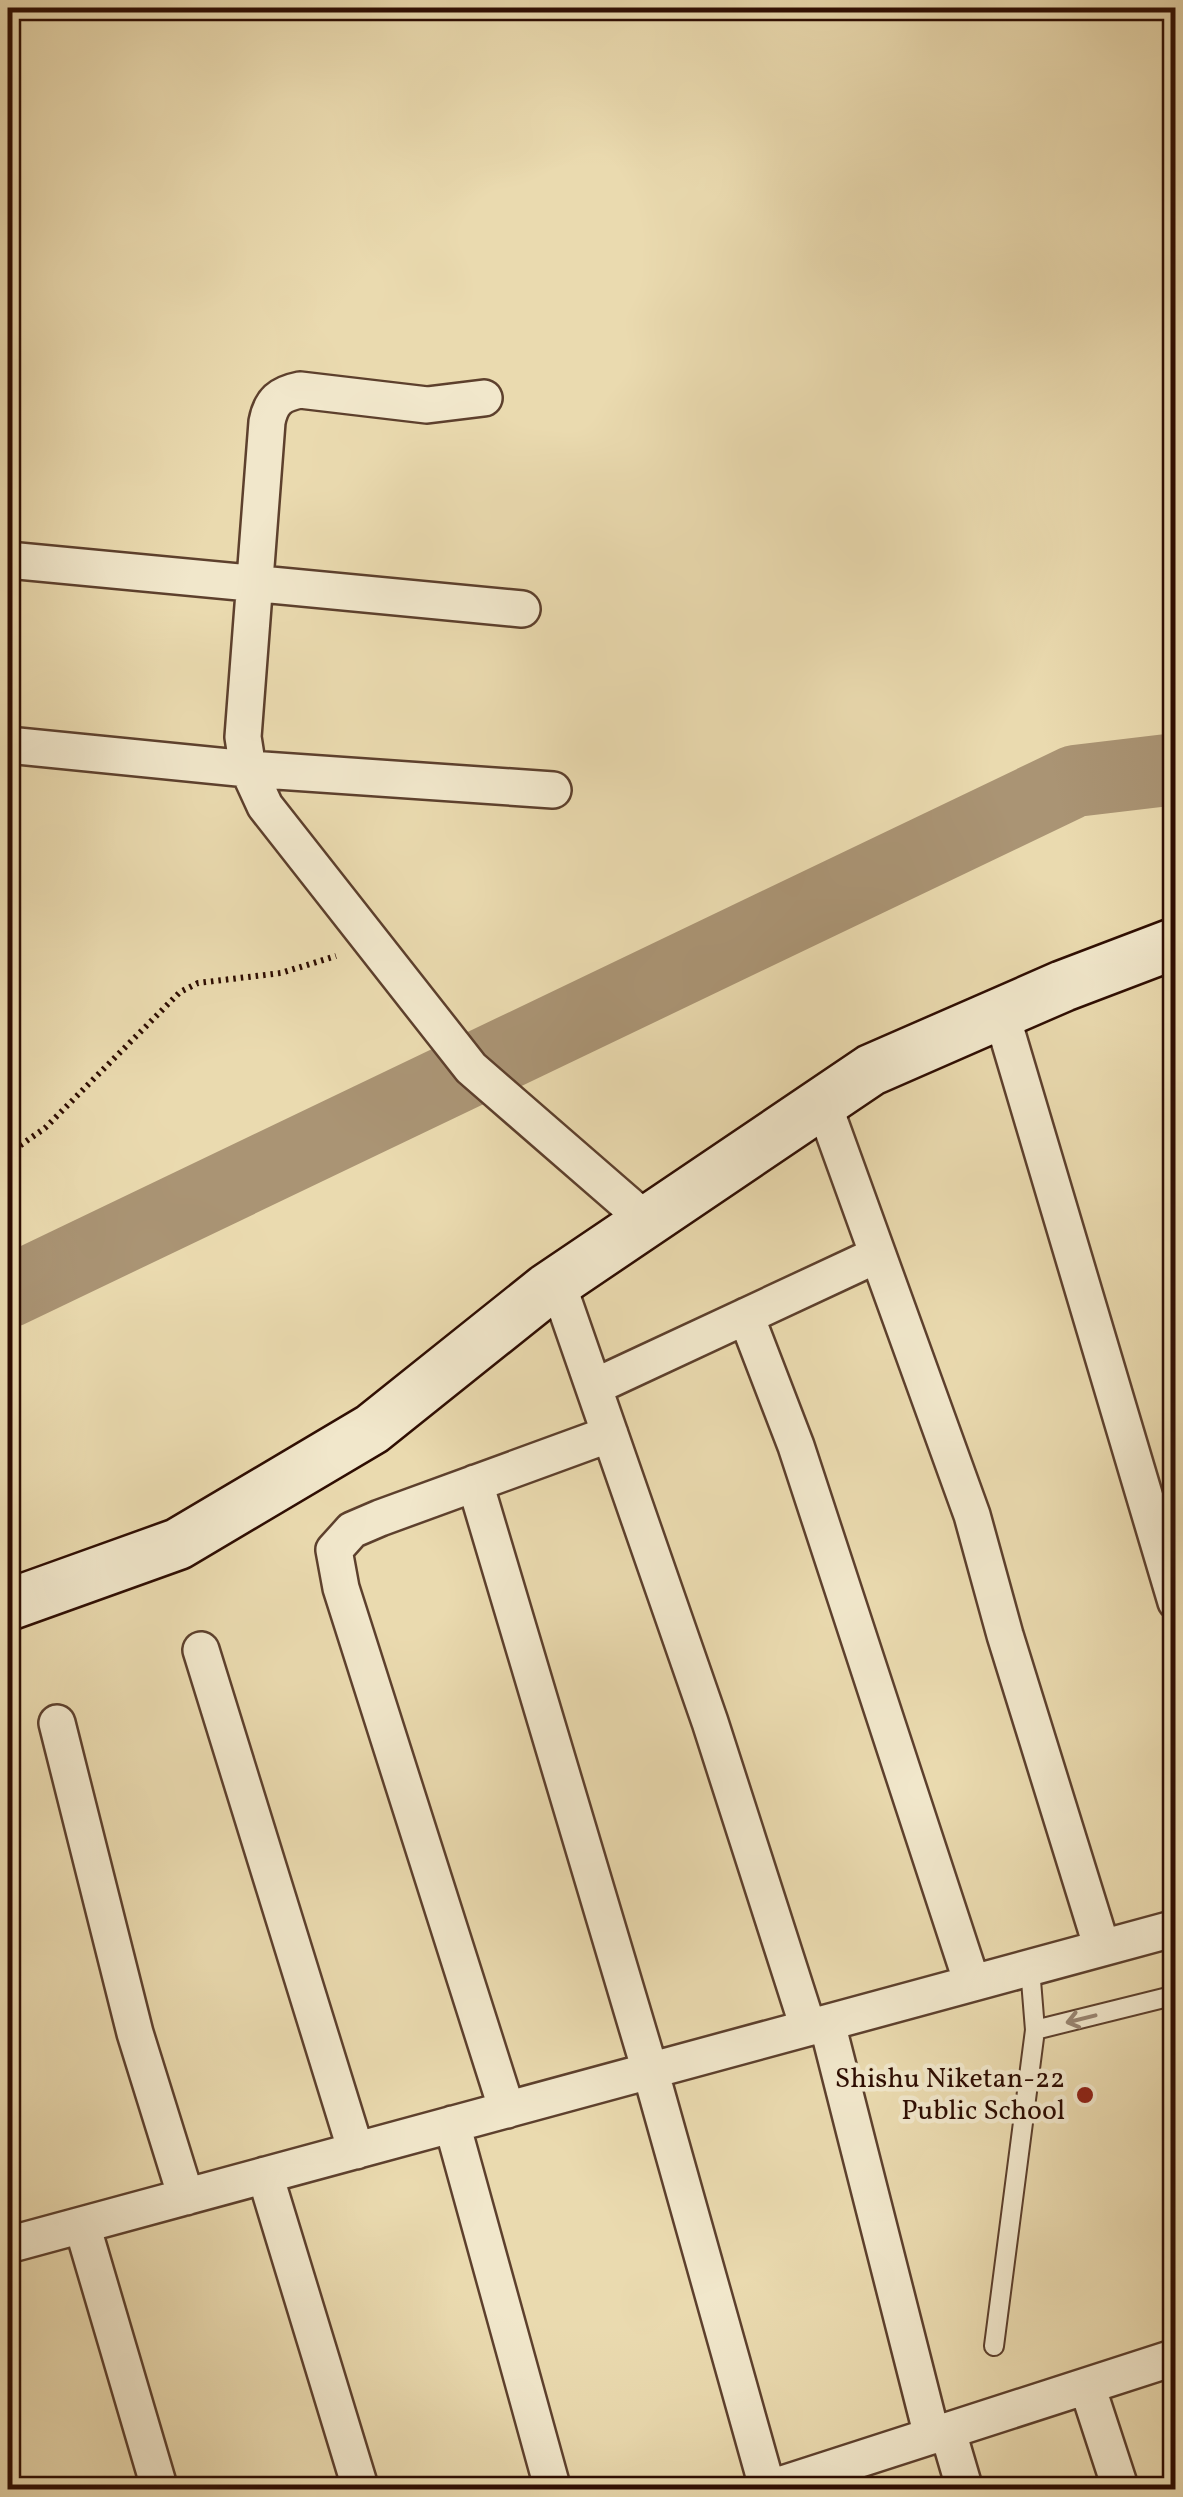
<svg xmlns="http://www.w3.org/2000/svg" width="1183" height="2497" font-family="Vollkorn,serif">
  <rect width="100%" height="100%" fill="#eadaaf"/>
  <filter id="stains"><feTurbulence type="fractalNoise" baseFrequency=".002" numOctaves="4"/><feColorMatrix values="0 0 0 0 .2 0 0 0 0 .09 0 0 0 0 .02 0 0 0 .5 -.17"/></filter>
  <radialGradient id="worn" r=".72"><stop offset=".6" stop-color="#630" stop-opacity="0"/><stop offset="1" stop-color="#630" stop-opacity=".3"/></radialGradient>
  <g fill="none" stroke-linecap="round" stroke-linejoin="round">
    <!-- river -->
    <path stroke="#aa9474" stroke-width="72" d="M8 1292 1075 781 1176 769"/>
    <defs>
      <path id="lane" d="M1030 1968 1035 2030 1176 1995
        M994 2346 1035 2030"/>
      <path id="street" d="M484 398 427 405 300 390C280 394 271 401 267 422L243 737 248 769 265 806 471 1068 647 1221
        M8 560 522 609
        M8 745 248 769 553 790
        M1001 1013 1176 1602
        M823 1103 972 1515 1005 1635 1102 1948
        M557 1282 710 1722 808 2027
        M746 1316 796 1446 972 1983
        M594 1387 877 1255
        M475 1483 654 2084 768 2490
        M201 1650 356 2151
        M57 1723 135 2033 186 2197
        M827 2023 932 2436
        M507 2110 341 1588 334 1550 352 1530 380 1518 610 1434
        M452 2124 553 2490
        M265 2175 361 2490
        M82 2225 160 2490
        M8 2245 1176 1928
        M1087 2386 1121 2490
        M948 2432 965 2490
        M764 2490 1176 2357"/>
      <path id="secondary" d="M8 1605 178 1544 372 1429 547 1289 871 1070 1063 986 1176 943"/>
    </defs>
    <!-- lane casing -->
    <use href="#lane" stroke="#5d402d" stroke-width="22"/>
    <!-- street casing -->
    <use href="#street" stroke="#5d402d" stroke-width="40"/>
    <!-- secondary casing -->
    <use href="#secondary" stroke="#2e0d02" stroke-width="55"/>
    <!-- path -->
    <path stroke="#2e0d02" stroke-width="6" stroke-dasharray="2.5 5" stroke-linecap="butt" d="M8 1154 45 1128 180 992 198 983 281 973 336 956"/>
    <!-- lane -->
    <use href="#lane" stroke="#f1e7cb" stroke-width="18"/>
    <!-- street -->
    <use href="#street" stroke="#f1e7cb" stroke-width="35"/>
    <!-- secondary -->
    <use href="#secondary" stroke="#f1e7cb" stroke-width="50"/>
  </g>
  <!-- one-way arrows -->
  <defs><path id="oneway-shaft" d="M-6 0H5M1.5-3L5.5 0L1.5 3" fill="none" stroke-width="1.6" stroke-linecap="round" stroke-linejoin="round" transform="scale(2.5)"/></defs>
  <use stroke="#998571" href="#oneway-shaft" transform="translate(1081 2019) rotate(166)"/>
  <!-- markers -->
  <circle fill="#8f2418" stroke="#f1e7cb" stroke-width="4" cx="1085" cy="2095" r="10"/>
  <g text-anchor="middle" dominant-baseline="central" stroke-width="9" stroke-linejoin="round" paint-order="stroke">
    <!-- poi labels -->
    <g font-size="28" fill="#2e0d02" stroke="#f1e7cb" text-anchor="end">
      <text x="1065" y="2079">Shishu Niketan-22<tspan x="1065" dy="32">Public School</tspan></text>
    </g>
  </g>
  <!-- margin -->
  <rect width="1183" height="2497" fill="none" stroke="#eadaaf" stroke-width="40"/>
  <rect x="10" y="10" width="1163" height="2477" fill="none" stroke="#2e0d02" stroke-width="5"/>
  <rect x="20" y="20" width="1143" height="2457" fill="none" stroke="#2e0d02" stroke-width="2.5"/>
  <rect width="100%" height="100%" filter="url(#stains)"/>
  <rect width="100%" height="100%" fill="url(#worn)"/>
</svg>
